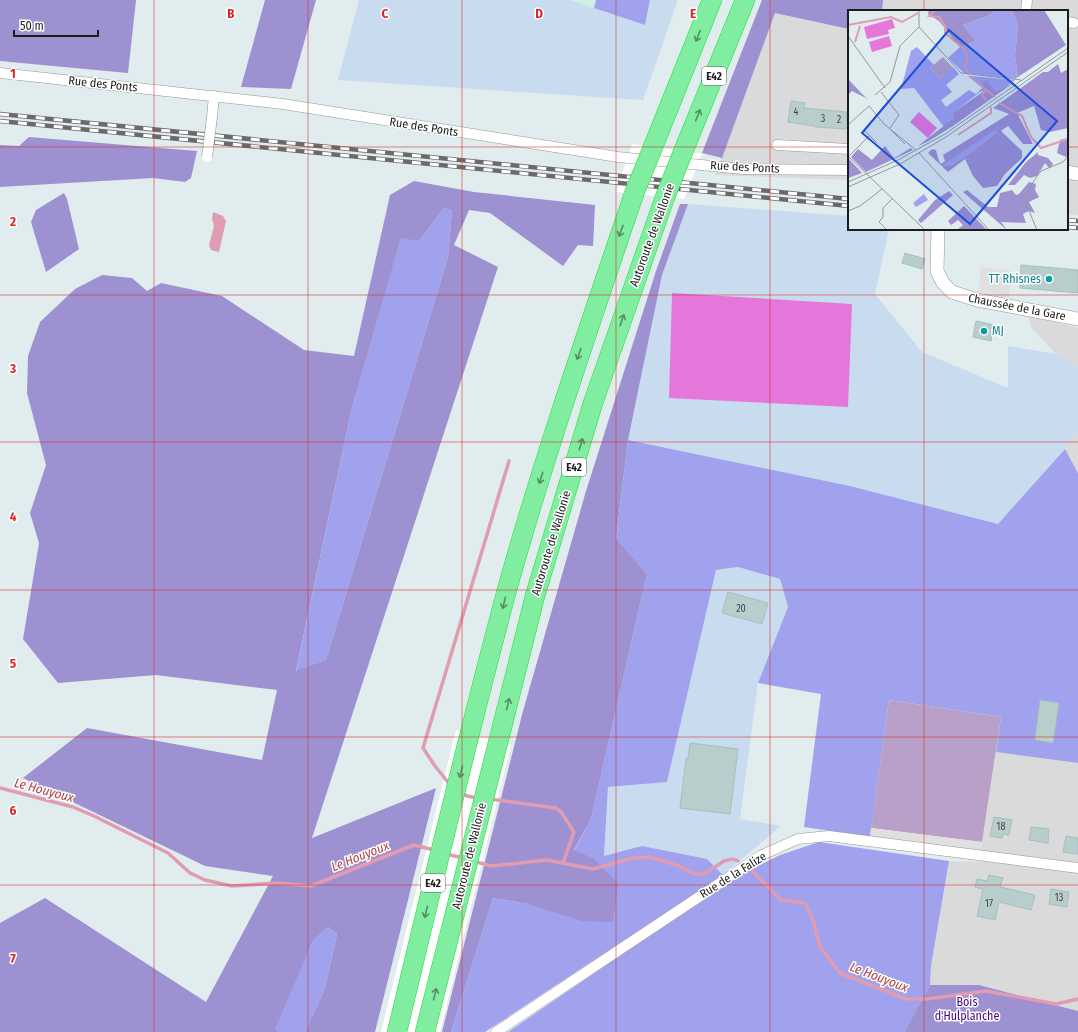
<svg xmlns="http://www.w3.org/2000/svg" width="1078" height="1032" font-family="'Fira Sans Condensed',sans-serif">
  <rect width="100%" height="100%" fill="#e0ecee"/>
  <!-- residential -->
  <path fill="#d9dad9" d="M883 0H1078V215H1067V11H882Z
    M775 12 849 29V180L715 175Z
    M1028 315 1078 328V366L1056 354 1031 327Z
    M1078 433V473L1065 449Z
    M996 752 1078 763V1011L979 985H930L931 966 949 861 979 862Z"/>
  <!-- commercial -->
  <path fill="#cdf1e0" d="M570 0H596L594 8Z"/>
  <!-- farmland -->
  <path fill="#c9dbef" d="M359 0H570L645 25 650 0H678L643 100 338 80Z
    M688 204 849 216V229H889L875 294 922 352 1008 388V346L1056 354 1078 366V433L1065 449 998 524 850 486 628 440 662 275Z
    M738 567 780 579 788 607 758 683 740 819 781 826 723 875 707 859 604 856 608 787 667 782 716 570Z"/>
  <!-- grass -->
  <path fill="#a1a2ee" d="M596 0H650L645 25 594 8Z
    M444 208 452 210 448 257 326 660 296 672 351 412 401 237 419 241Z
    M628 440 850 486 998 524 1065 449 1078 473V763L996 752 1001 717 889 700 870 837 804 827 821 694 758 683 788 607 780 579 738 567 716 570 667 782 608 787 604 856 642 846 707 859 723 875 485 1032H451L493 898 528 904 593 858 574 851 591 819 647 574 616 540Z
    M819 842 949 861 931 966 930 985 904 1032H508L734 878 780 855Z
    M328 927 337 934 325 988 305 1032H279L274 1029 313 941Z"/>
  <!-- forest -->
  <path fill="#9d91d1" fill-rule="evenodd" d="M0 0H136L128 73 0 61Z
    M265 0H316L291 89 241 87Z
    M762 0H883L882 11H849V29L775 13 722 158 702 153Z
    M29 137 197 151 191 178 185 182 153 178 0 187V145L19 146Z
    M414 181 474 192 595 205 593 246 578 245 563 266 490 213 469 210 454 245 498 267 312 838 436 788 375 1032H305L325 988 337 934 328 927 313 941 275 1029 279 1032H0V923L45 898 206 1002 273 876 205 866 23 778 87 728 262 760 277 690 156 675 58 683 23 639 39 543 30 513 46 465 27 393 28 356 40 322 75 289 102 275 132 278 147 291 161 283 222 296 304 350 354 356 390 195ZM444 208 452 210 448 257 326 660 296 671 351 412 401 238 419 241Z
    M64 193 67 199 79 249 46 272 31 222 36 210Z
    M680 204H688L662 275 628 440 616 539 647 574 591 819 574 850 593 858 618 884 613 922 582 921 528 904 493 898 451 1032H442L523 711 586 491 656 271Z
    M930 985H979L1078 1011V1032H904Z"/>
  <!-- cemetery -->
  <path fill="#b9a0c9" d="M889 700 1001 717 982 842 871 828Z"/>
  <!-- pitch -->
  <path fill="#e577db" d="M672 293 852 304 848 407 669 398Z"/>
  <!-- parking -->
  <path fill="#e0e0e0" d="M981 267 1012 271 1008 306 977 300Z
    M871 828 982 842 981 850 870 837Z"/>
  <!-- water -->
  <path fill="#e09cb1" d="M213 212 223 216 226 221 219 252 211 250 209 245 214 226 212 219Z"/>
  <!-- pier -->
  <path fill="#fff" d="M632 144 702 154 684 199 616 192Z
    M456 730 511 745 440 1032H381Z"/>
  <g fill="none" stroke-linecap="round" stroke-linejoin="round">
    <!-- stream -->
    <path stroke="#e09cb1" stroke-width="3.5" d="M451 786 435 766 423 748 509 461
      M0 788 73 807 94 816 168 853 190 873 205 880 232 886 277 883 311 886 414 845 434 850
      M461 792 467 796 478 798
      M490 799 556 808 561 812 574 832 563 863
      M446 854 463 858
      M473 861 491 866 547 860 593 869 633 858 650 857 679 866 694 874H704L724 861 733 859 738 861
      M752 871 781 900 805 903 814 922 820 947 840 973 906 999H927L986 991 1056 1004 1078 999"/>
  </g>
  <!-- building -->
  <path fill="#b9cecc" stroke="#a2c1be" d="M791 101 805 103 804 108 847 112V129L815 127V126L788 122Z
    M905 253 925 259 922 269 902 263Z
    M1021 265 1078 270V293L1020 288Z
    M976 321 994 325 991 341 973 337Z
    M728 592 768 603 762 624 722 613Z
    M1040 700 1059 703 1053 743 1035 740Z
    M690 743 738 749 730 814 680 808 686 758H688Z
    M994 817 1012 820 1009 835 1003 834 1002 838 990 836Z
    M1031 827 1049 829 1048 843 1029 840Z
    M1066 836 1078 838V854L1063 852Z
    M989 875 1003 878 1000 887 1035 895 1031 910 999 902 995 920 977 916 983 889 975 887 977 879 987 881Z
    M1051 889 1069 892 1067 907 1049 904Z"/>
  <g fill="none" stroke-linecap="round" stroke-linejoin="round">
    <defs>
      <path id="minor" d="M1026 11 1027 0
        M1067 22 1074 23
        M0 73 283 104 618 157 743 169 849 170
        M212 117 214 96
        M777 145 849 149
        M496 1032 762 855 798 839 829 836 1078 868"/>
      <path id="tertiary" d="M1067 172 1078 174
        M938 229 937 271 943 283 952 292 977 300 1078 319"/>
      <path id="motorway" d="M653 147 712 0
        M683 152 745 0
        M397 1032C433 883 468 734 508 586 545 454 590 324 634 194
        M425 1032 535 596 593 403 665 197"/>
    </defs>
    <!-- minor casing -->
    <use href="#minor" stroke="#969696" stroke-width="11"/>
    <!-- tertiary casing -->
    <use href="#tertiary" stroke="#969696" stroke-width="14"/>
    <!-- motorway casing -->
    <use href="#motorway" stroke="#15e430" stroke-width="20"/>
    <!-- minor -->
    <use href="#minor" stroke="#fff" stroke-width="10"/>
    <!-- tertiary -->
    <use href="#tertiary" stroke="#fff" stroke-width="13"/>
    <!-- motorway -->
    <use href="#motorway" stroke="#80eda0" stroke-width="19"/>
    <defs>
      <path id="rail" d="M0 114 849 199
        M0 121 849 206
        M1067 220 1078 221
        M1067 227 1078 228"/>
    </defs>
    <!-- rail casing -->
    <use href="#rail" stroke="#6a6a6a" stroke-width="4.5"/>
    <!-- rail -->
    <use href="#rail" stroke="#fff" stroke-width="3" stroke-dasharray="9" stroke-linecap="butt"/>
    <defs>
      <path id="minor-bridge" d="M207 157 212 117"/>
      <path id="motorway-bridge" d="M634 194 653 147
        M665 197 683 152"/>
    </defs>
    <!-- minor-bridge casing -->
    <use href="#minor-bridge" stroke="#969696" stroke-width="11" stroke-linecap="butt"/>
    <!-- motorway-bridge casing -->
    <use href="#motorway-bridge" stroke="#15e430" stroke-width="20" stroke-linecap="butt"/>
    <!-- minor-bridge -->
    <use href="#minor-bridge" stroke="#fff" stroke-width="10"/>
    <!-- motorway-bridge -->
    <use href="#motorway-bridge" stroke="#80eda0" stroke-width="19"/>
  </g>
  <!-- one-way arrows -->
  <defs><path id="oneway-shaft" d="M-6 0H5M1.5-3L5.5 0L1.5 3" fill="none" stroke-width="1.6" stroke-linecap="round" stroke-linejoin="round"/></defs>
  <g stroke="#538f65">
    <use href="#oneway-shaft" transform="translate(698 36) rotate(112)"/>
    <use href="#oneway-shaft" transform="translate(698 115) rotate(-68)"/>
    <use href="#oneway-shaft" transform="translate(621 231) rotate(109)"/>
    <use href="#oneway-shaft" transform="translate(622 320) rotate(-71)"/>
    <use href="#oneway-shaft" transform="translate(579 354) rotate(109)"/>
    <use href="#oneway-shaft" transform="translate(581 444) rotate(-73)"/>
    <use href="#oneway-shaft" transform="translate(541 478) rotate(107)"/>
    <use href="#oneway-shaft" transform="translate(504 603) rotate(104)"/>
    <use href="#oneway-shaft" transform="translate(508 704) rotate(-76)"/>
    <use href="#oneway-shaft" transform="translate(461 772) rotate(104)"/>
    <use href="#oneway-shaft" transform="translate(426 912) rotate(104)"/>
    <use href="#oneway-shaft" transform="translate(435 994) rotate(-76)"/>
  </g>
  <!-- grid -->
  <path fill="none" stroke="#d62828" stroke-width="1" stroke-opacity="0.55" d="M154 0V1032M308 0V1032M462 0V1032M616 0V1032M770 0V1032M924 0V11M0 147H849M1067 147H1078M924 229V1032M0 295H1078M0 442H1078M0 590H1078M0 737H1078M0 885H1078"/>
  <!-- markers -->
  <g fill="#0f9aa8" stroke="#fff" stroke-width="1.5">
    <circle cx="1049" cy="279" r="4"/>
    <circle cx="984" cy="331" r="4"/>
  </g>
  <g text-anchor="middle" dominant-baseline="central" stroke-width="3" stroke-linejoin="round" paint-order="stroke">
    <!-- number labels -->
    <g font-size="10" fill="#434848">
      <text x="796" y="112">4</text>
      <text x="823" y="119">3</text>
      <text x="839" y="120">2</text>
      <text x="741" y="609">20</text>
      <text x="1001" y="827">18</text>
      <text x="1059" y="898">13</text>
      <text x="989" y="904">17</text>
    </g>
    <!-- shield labels -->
    <g fill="#fff" stroke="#606060" stroke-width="1">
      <rect x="702" y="67" width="24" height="18" rx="3"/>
      <rect x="562" y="458" width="24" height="18" rx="3"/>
      <rect x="421" y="874" width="24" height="18" rx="3"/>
    </g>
    <g font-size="11" font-weight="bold" fill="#1c1c1c">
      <text x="714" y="76">E42</text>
      <text x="574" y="467">E42</text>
      <text x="433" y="883">E42</text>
    </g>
    <!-- street labels -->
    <g font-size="12" fill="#1c1c1c" stroke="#fff">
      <text transform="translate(103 84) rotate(6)">Rue des Ponts</text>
      <text transform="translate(424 127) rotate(9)">Rue des Ponts</text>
      <text transform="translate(745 167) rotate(3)">Rue des Ponts</text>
      <text transform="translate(652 235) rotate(-70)">Autoroute de Wallonie</text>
      <text transform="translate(1017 307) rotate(11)">Chaussée de la Gare</text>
      <text transform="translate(551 543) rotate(-73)">Autoroute de Wallonie</text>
      <text transform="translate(469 856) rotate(-76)">Autoroute de Wallonie</text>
      <text transform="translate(733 875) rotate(-32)">Rue de la Falize</text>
    </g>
    <!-- culture labels -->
    <g font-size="12" fill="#0d838f" stroke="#fff" text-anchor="end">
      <text x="1041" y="279">TT Rhisnes</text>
      <text x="992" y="331" text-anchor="start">MJ</text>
    </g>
    <!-- park labels -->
    <g font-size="12" fill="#490281" stroke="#fff">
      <text x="967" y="1002">Bois<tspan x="967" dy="14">d'Hulplanche</tspan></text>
    </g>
    <!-- water labels -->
    <g font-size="13" font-style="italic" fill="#b24144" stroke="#fff">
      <text transform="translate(44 790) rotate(15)">Le Houyoux</text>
      <text transform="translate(360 856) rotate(-22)">Le Houyoux</text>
      <text transform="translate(879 977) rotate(21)">Le Houyoux</text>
    </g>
  </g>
  <!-- overview -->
  <g transform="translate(848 10)">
    <rect width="220" height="220" fill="#e0ecee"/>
    <path d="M147 0H164L170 15 167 46 170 67 167 69 116 63 100 48 112 37 128 31 115 15 142 5ZM69 37 86 55 82 58 92 69 105 57 111 64 98 75 104 82 93 90 98 97 121 80 128 84 134 78 123 66 167 70 148 83 145 79 132 82 106 102V108L96 117 66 78 53 79 63 41ZM145 120 149 122 122 143 102 156 95 155ZM76 184 80 190 68 197 65 193Z" fill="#a1a2ee"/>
    <path d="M81 0H147L142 5 115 15 128 31 112 37 91 11 80 4ZM164 0H196L218 35 170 67 167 46 170 15ZM210 54 213 63 220 59V118L202 122 193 120 186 96 169 103 185 134H175L160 116 153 121 174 141V148L157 164 149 176 135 178 125 166 117 149 100 162 80 143 84 139 88 140 91 151 93 154 97 151 95 145 161 104 145 98 195 62H200ZM145 121 149 122 122 143 102 156 95 155ZM0 69 19 89H20L4 81 0 85ZM138 70 148 82 168 71 105 116 79 132 70 136 106 108V102L136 81 135 73ZM220 128V145L218 147 209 143 212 130ZM37 136 46 148 63 138 65 140 18 162 3 147 10 139 24 150ZM190 142V145L200 148 205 154 203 157 201 158 197 153 189 166 182 168 176 165 167 175H160L178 152ZM1 149 14 163 0 168V150ZM181 172 188 174 187 180 191 187 181 192 187 203 181 201 175 204 178 213 153 212 159 220 115 182 119 180 140 197H149L152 183 164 180 168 185 171 184ZM101 181 105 185 73 213 70 210 87 190ZM116 196 139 220H109L115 215 110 210 103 215 100 211Z" fill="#9d91d1" fill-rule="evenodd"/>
    <path d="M95 47 105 58 92 69 82 58Z" fill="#b9a0c9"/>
    <path d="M44 9 47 18 40 20 41 24 19 29 16 17ZM41 26 44 36 24 42 21 32ZM71 102 89 118 80 128 62 112Z" fill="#e577db"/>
    <path fill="none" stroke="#e09cb1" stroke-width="2" d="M87 0 81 6 91 7 97 16V23L115 38 120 46 117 56 120 63M0 15 43 7 54 12 70 3M7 32 12 16M121 66 147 87M138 80 134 85 139 91M151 93 174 106 183 127 193 138 220 129M110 125 143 103V97"/>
    <path fill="none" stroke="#92999a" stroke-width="1" d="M71 17 113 63 173 70M0 26 37 78M33 82 51 105 42 118M27 85 42 72 52 36 71 17V0M0 115 21 96 36 114 68 140M42 119 57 134M17 121 29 133M71 143 141 220M0 146 77 220M1 146 21 126M0 172 50 150 97 124 220 38M0 177 52 154 98 127 220 42M0 201 12 196 34 179M39 220 31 212 35 207V198L44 189M189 220 177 191 183 175 193 161 215 152 220 146"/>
    <path fill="#1d4ed8" fill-opacity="0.15" stroke="#1d4ed8" stroke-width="2" d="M101 20 209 111 122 214 14 123Z"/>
    <rect width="220" height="220" fill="none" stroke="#1c1c1c" stroke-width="2"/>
  </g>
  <g font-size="13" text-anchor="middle" font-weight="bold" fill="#d62828" stroke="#fff" stroke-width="3" stroke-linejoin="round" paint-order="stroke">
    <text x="231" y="18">B</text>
    <text x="385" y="18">C</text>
    <text x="539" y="18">D</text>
    <text x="693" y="18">E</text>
    <text x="13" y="78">1</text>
    <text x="13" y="226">2</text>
    <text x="13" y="373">3</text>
    <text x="13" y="521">4</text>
    <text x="13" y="668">5</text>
    <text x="13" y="815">6</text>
    <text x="13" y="963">7</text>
  </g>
  <!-- scale -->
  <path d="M14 30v6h84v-6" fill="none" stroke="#1c1c1c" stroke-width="2"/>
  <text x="20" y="30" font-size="12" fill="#1c1c1c" stroke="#ffffff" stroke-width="3" paint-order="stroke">50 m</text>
</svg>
